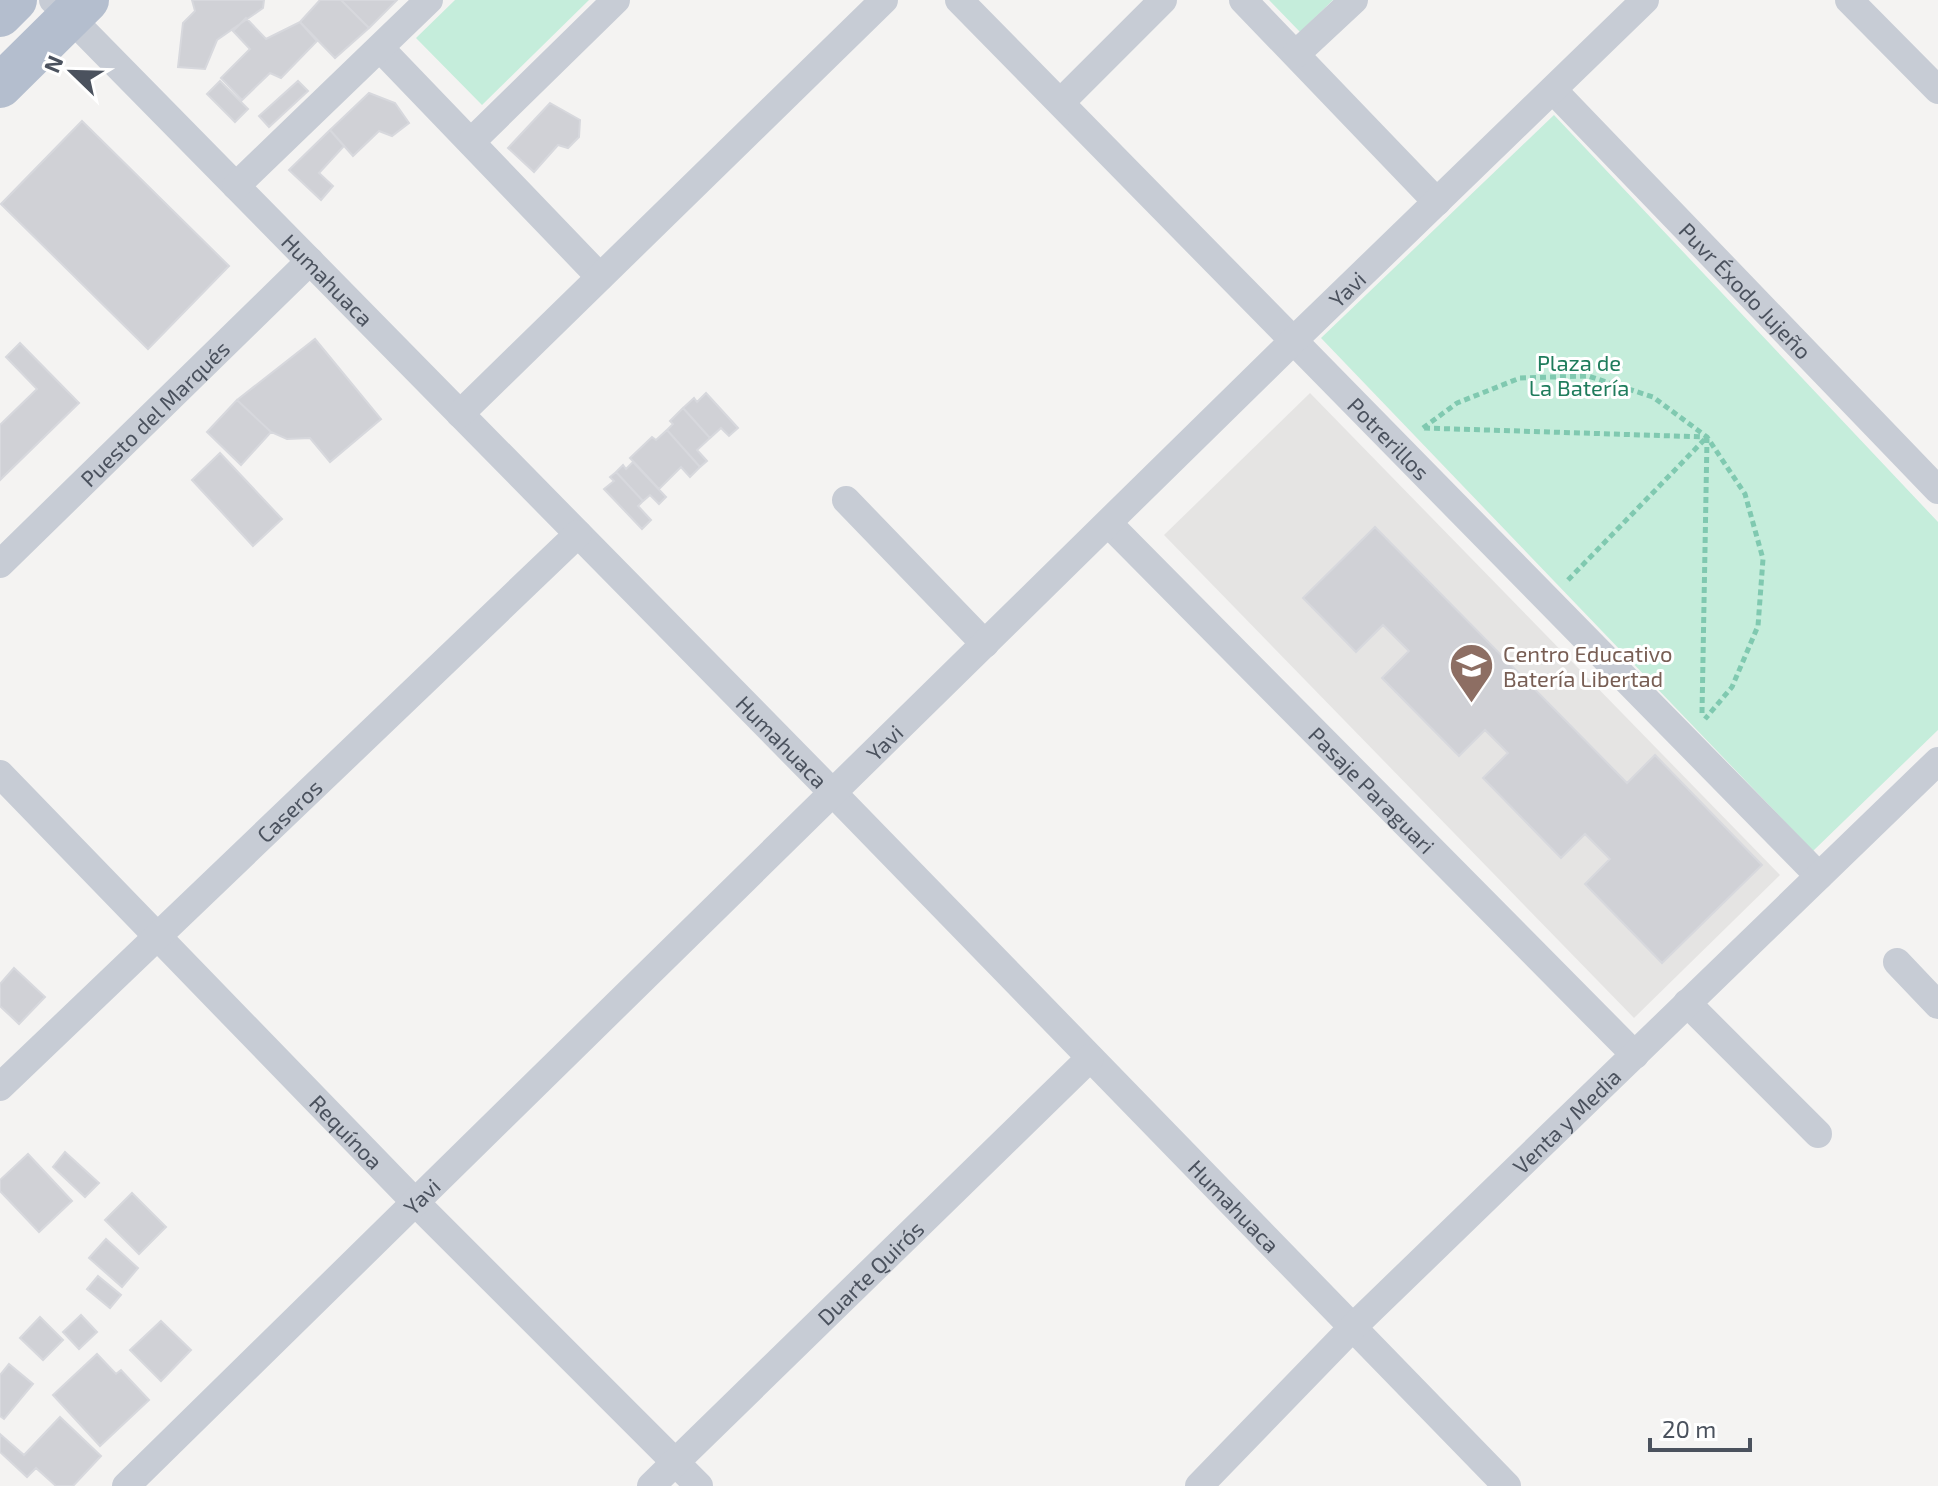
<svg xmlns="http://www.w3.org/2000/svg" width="1938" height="1486" font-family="'Exo 2',sans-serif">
  <rect width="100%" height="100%" fill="#f4f3f2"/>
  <!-- education -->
  <path fill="#e5e4e3" d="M1310 393 1780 875 1634 1018 1164 535Z"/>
  <!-- green -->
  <path fill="#c5eddb" d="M455 0H589L482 105 416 38Z
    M1269 0H1333L1300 32Z
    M1554 115 1938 522V730L1813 851 1321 338Z"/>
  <!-- building -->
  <path fill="#d0d1d6" stroke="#d7d8dd" stroke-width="2" d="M192 0H264L263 8 217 40 205 69 178 67 183 23 195 11Z
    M320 0H341L369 28 335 58 300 22Z
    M341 0H397L369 28Z
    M246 18 266 39 300 22 317 41 281 78 270 73 242 100 221 78 250 49 233 31Z
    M220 81 248 109 235 122 207 94Z
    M298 81 308 91 269 127 259 116Z
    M369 93 395 103 409 123 392 136 379 131 353 156 330 130Z
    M550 103 580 120 579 137 568 148 558 145 534 172 508 148Z
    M82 121 229 266 148 349 1 204Z
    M330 130 344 146 319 173 333 186 321 200 289 170Z
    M315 339 381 419 330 462 310 438 287 439 271 432 237 400Z
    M20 343 79 403 0 480V425L37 389 6 357Z
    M706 393 738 428 729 436 721 428 710 438 683 408 694 398 697 402Z
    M237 400 271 432 241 465 207 432Z
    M683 408 710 438 697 450 707 461 700 467 667 430 673 424 670 421Z
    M667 430 700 467 690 477 681 467 659 489 630 458 652 437 656 440Z
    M220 453 282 519 253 546 192 480Z
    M633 462 666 497 659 504 650 495 643 501 616 472 623 465 626 469Z
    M616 472 643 501 638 506 651 520 642 529 604 489 614 481 610 477Z
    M1375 527 1627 783 1655 755 1762 865 1662 963 1585 884 1610 859 1585 834 1561 858 1483 778 1508 753 1485 730 1459 756 1382 678 1409 651 1383 625 1356 652 1303 598Z
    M14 968 45 997 19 1024 0 1006V984Z
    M65 1152 99 1183 85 1197 53 1167Z
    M28 1154 72 1201 39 1232 0 1191V1180Z
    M132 1193 166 1227 139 1254 105 1220Z
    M106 1239 138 1268 122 1287 89 1258Z
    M98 1276 121 1295 110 1308 87 1289Z
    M81 1315 97 1332 79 1349 63 1332Z
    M40 1317 63 1340 43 1360 20 1338Z
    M161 1321 191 1350 161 1381 130 1350Z
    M97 1354 116 1374 121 1370 149 1400 100 1446 53 1395Z
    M9 1364 33 1384 4 1419 0 1416V1375Z
    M60 1417 101 1456 73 1486H56L36 1468 27 1477 0 1452V1434L24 1455Z"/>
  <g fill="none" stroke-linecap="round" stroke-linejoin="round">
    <!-- path -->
    <path stroke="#80c9b0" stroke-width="5" stroke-dasharray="6 4" stroke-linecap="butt" d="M1423 428 1457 403 1520 378 1588 376 1653 397 1707 437 1745 494 1763 559 1758 626 1732 687 1705 719
      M1424 428 1706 437
      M1568 580 1706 438
      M1702 713 1707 439"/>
    <!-- street -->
    <g stroke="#c7ccd5" stroke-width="28">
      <path id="s1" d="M53 0 834 794 1507 1486"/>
      <path id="s2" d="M959 0 1819 876"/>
      <path d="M1243 0 1437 202"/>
      <path d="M1849 0 1938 90"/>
      <path d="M380 48 600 277"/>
      <path d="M1296 54 1354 0"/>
      <path id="s3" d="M1553 90 1938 490"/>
      <path d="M1061 102 1163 0"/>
      <path d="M471 142 616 0"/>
      <path d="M236 186 429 0"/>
      <path d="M460 414 884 0"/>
      <path d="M846 500 985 644"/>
      <path id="s4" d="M1109 524 1635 1055"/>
      <path id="s5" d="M0 564 310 261"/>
      <path id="s6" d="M0 774 416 1203 699 1486"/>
      <path d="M1897 962 1938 1005"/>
      <path d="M1687 1003 1818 1134"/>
      <path id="s7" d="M0 1087 578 534"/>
      <path id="s8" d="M126 1486 1294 340 1645 0"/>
      <path id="s9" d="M651 1486 1090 1058"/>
      <path id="s10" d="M1199 1486 1352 1328 1938 761"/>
    </g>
    <!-- primary -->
    <path stroke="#b4bece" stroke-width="44" d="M0 15 15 0
      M0 86 87 0"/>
  </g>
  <!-- icons -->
  <defs>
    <symbol id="school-pin" viewBox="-11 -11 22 30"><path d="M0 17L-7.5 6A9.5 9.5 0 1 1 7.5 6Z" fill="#8d6e63" stroke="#fff"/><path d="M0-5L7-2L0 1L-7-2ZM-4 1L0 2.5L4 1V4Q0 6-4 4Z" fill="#fff"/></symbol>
  </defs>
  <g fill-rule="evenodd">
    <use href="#school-pin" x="1446" y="640" width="51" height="69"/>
  </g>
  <g text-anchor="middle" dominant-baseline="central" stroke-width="6" stroke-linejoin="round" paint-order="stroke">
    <!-- street labels -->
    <g font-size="22" fill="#4b525e" stroke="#fff">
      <text stroke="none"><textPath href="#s1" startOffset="392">Humahuaca</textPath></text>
      <text stroke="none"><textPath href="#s8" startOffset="1710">Yavi</textPath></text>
      <text stroke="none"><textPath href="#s3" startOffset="278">Puvr Éxodo Jujeño</textPath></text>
      <text stroke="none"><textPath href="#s5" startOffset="216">Puesto del Marqués</textPath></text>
      <text stroke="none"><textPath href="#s2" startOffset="614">Potrerillos</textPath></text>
      <text stroke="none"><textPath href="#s1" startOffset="1040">Humahuaca</textPath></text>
      <text stroke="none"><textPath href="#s8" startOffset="1062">Yavi</textPath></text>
      <text stroke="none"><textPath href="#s4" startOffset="374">Pasaje Paraguari</textPath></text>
      <text stroke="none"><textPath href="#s7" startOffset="400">Caseros</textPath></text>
      <text stroke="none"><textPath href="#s10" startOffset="518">Venta y Media</textPath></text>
      <text stroke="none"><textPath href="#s6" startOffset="498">Requínoa</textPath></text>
      <text stroke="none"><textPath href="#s8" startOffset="414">Yavi</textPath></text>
      <text stroke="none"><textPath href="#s1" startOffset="1688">Humahuaca</textPath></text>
      <text stroke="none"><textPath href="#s9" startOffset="306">Duarte Quirós</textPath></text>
    </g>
    <!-- park labels -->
    <g font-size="22" fill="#1f7c5c" stroke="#fff">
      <text x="1579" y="362">Plaza de<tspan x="1579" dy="25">La Batería</tspan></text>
    </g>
    <!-- education labels -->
    <g font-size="22" fill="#785e54" stroke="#fff" text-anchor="start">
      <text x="1503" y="653">Centro Educativo<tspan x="1503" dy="25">Batería Libertad</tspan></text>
    </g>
  </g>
  <!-- north arrow -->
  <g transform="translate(72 72) rotate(293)" stroke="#ffffff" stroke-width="6" paint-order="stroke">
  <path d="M0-6L14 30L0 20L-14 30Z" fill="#4b525e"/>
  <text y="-12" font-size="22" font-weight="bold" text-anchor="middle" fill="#4b525e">N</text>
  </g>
  <!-- scale -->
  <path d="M1650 1438v12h100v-12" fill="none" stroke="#4b525e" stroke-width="4"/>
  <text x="1662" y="1438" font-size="24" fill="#4b525e" stroke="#ffffff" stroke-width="6" paint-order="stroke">20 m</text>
</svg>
